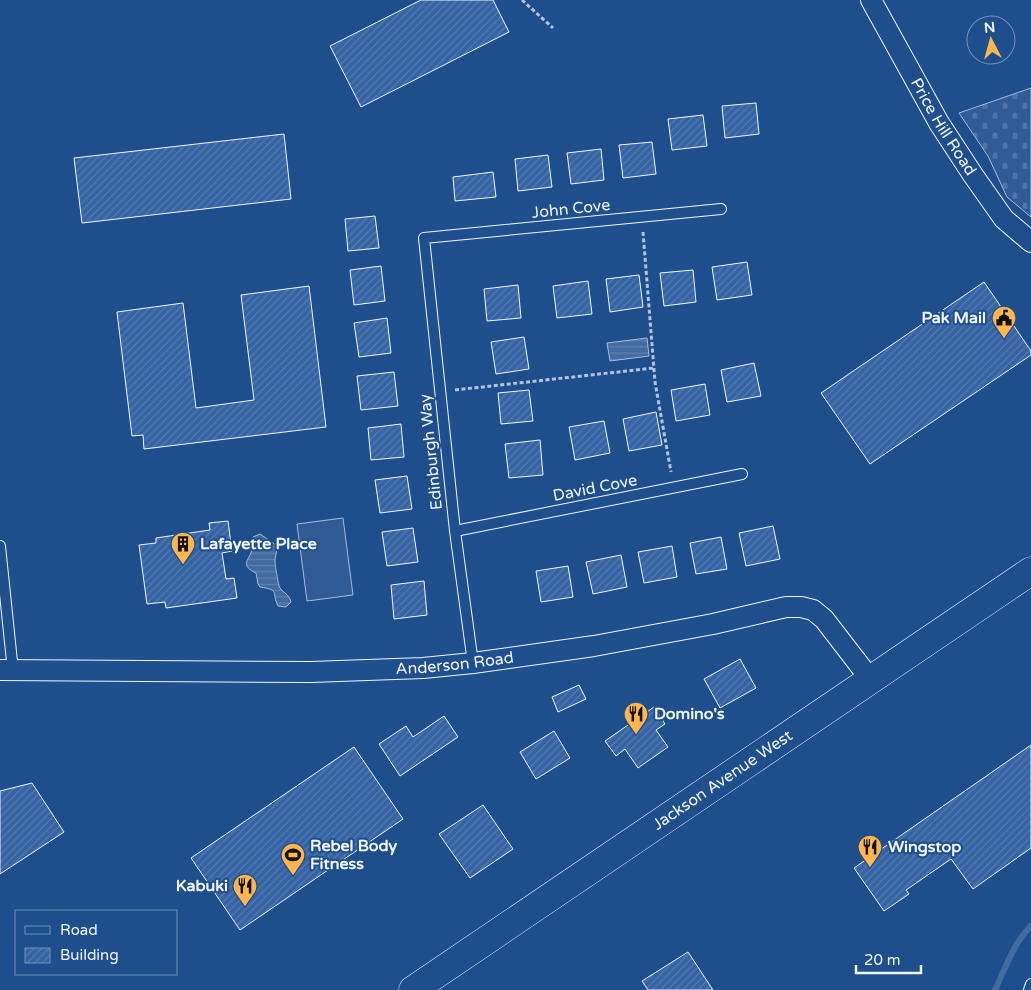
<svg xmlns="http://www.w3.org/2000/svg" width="1031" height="990" font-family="'Varela Round',sans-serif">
  <defs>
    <pattern id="cemetery-stones" width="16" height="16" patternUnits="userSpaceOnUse" patternTransform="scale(1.25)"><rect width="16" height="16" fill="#305b95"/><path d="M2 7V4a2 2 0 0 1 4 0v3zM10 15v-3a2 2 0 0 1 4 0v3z" fill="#4e73a5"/></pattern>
    <pattern id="water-rules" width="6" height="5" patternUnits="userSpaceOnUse" patternTransform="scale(1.25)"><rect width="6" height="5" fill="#446ba0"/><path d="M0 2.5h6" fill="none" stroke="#5f81ae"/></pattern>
    <pattern id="building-hatch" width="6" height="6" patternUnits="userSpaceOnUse" patternTransform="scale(1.25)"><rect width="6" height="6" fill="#3563a3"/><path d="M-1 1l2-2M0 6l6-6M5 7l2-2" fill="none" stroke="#537ab1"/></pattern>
  </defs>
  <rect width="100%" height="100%" fill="#1f4e8c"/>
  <!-- built -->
  <path fill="#305b95" stroke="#a8bbd7" d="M343 518 353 595 307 601 297 524Z"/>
  <!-- cemetery -->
  <path fill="url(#cemetery-stones)" stroke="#a8bbd7" d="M1031 88V217L1007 197 988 156 959 113Z"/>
  <!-- water -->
  <path fill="url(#water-rules)" stroke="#a8bbd7" d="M647 338 649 356 610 361 607 343Z
    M260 534 276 545C278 551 275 555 275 561 275 566 278 581 279 586 281 592 289 593 291 602L286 607 278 606C271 593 281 590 260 587L258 584 256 573C240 565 248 562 252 550 253 546 253 541 253 537Z"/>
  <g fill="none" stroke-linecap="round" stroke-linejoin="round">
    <!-- stream -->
    <path stroke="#446ba0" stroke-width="6" d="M995 990C1005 969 1014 942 1031 926"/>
  </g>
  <!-- building -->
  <path fill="url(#building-hatch)" stroke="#f2f6ff" d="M421 0H493L509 32 361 107 330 46Z
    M756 103 759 134 725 138 722 106Z
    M703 115 707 146 672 150 668 119Z
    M284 134 291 199 82 223 74 158Z
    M652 142 656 174 623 178 619 145Z
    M601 149 604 180 571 184 567 153Z
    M548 155 552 187 518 191 515 159Z
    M493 172 496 197 455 201 453 177Z
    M375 216 379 248 348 251 345 219Z
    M747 262 752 295 717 300 712 267Z
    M381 266 385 301 354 305 350 270Z
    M693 270 696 302 664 306 660 273Z
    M639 275 643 307 610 312 606 279Z
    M588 281 592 314 557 318 553 286Z
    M984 282 1031 351V355L870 464 821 393Z
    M518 285 521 318 487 321 484 289Z
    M309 286 326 427 144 449 143 435 132 436 117 312 183 303 196 408 254 400 241 295Z
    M387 318 391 353 359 357 354 323Z
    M524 337 529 369 496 374 491 342Z
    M754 363 761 396 727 402 721 370Z
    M394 372 398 406 361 410 357 376Z
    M705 384 710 415 676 421 671 390Z
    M529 390 533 421 501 424 498 393Z
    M656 412 662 445 629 451 623 419Z
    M604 421 610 453 575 460 569 427Z
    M401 424 404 457 371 460 368 428Z
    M540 440 543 475 509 478 505 444Z
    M407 476 412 509 380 513 375 480Z
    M228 521 232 551 222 553 226 579 234 578 237 598 166 608 165 602 147 604 139 545 156 543V538L210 530 209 523Z
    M773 526 780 559 746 566 739 533Z
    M413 528 418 562 387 566 382 532Z
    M721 537 727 569 696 574 690 543Z
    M672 546 677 577 644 583 638 552Z
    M621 555 627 587 593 594 586 562Z
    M568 566 573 597 541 602 536 571Z
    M424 581 427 615 394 619 391 585Z
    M740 659 756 688 720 708 704 679Z
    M579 685 586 699 558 712 552 697Z
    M654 707 665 724 656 730 668 747 638 768 625 749 616 756 605 741Z
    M444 716 458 737 400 776 379 744 406 726 413 737Z
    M554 731 570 758 536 779 520 752Z
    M1031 745V848L973 889 951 859 906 890 909 894 884 911 854 868Z
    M354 747 403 819 240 930 191 858Z
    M32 783 64 832 0 874V791Z
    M483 805 513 849 470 878 439 834Z
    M688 952 713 990H648L642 981Z"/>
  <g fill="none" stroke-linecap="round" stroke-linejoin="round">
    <defs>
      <path id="service" d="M455 531 742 474
        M0 546 13 671
        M473 663 455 531 424 238 721 209
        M1029 990 1031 984"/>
      <g id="minor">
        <path id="s1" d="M871 0 939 123 973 175 1004 219 1031 242"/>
        <path id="s2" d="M0 670 311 672 423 668 473 663 594 646 713 624 786 607H801L813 610 824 619 871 680"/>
      </g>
      <g id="secondary">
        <path id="s3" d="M413 990 1031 571"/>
      </g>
    </defs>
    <!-- service casing -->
    <use href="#service" stroke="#f2f6ff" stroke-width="12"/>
    <!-- minor casing -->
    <use href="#minor" stroke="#f2f6ff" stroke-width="22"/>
    <!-- secondary casing -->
    <use href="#secondary" stroke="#f2f6ff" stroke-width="29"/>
    <!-- path -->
    <path stroke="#b3c4dc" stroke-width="3" stroke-dasharray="4 2.5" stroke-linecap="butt" d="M522 0 553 28
      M643 232 655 382 671 472
      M455 390 654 368"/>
    <!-- service -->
    <use href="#service" stroke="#1f4e8c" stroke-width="10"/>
    <!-- minor -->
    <use href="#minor" stroke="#1f4e8c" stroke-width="20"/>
    <!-- secondary -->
    <use href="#secondary" stroke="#1f4e8c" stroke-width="28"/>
  </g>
  <!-- icons -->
  <defs>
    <symbol id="civic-pin" viewBox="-11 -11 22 30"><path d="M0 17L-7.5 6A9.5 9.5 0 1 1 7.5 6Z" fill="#ffb74d" stroke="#1f4e8c"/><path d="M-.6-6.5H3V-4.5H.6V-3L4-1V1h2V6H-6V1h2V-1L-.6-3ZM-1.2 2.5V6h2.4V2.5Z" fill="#111"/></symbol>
    <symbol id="building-pin" viewBox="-11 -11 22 30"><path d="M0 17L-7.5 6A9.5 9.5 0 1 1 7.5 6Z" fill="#ffb74d" stroke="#1f4e8c"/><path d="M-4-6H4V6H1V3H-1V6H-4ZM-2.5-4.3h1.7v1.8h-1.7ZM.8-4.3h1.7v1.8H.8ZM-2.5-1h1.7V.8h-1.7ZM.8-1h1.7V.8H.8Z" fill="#111"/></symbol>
    <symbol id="restaurant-pin" viewBox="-11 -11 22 30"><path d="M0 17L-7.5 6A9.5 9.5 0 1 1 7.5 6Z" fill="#ffb74d" stroke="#1f4e8c"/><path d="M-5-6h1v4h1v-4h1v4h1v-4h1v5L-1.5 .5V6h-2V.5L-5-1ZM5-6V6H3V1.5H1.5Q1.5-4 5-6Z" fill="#111"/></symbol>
    <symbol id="stadium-pin" viewBox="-11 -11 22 30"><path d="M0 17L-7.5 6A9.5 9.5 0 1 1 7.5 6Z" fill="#ffb74d" stroke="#1f4e8c"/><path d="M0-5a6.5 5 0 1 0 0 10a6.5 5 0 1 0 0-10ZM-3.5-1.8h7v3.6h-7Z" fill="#111"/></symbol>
  </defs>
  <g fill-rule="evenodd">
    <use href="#civic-pin" x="990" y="304" width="28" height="38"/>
    <use href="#building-pin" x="169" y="530" width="28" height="38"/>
    <use href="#restaurant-pin" x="622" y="700" width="28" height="38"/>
    <use href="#restaurant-pin" x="856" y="833" width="28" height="38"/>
    <use href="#stadium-pin" x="279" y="841" width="28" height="38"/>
    <use href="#restaurant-pin" x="231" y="872" width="28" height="38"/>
  </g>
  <g text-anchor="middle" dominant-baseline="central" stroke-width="4" stroke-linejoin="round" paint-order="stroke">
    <!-- street labels -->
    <g font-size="16" fill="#f2f6ff" stroke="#1f4e8c">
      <text stroke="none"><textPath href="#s1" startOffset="146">Price Hill Road</textPath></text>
      <text transform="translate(571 209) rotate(-6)">John Cove</text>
      <text transform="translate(431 452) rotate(-96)">Edinburgh Way</text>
      <text transform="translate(595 488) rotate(-11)">David Cove</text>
      <text stroke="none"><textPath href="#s2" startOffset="455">Anderson Road</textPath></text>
      <text stroke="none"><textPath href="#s3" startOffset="374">Jackson Avenue West</textPath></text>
    </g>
    <!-- poi labels -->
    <g font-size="16" font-weight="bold" fill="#f2f6ff" stroke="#1f4e8c" text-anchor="start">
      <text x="986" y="318" text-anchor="end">Pak Mail</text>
      <text x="200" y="544">Lafayette Place</text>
      <text x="654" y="714">Domino's</text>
      <text x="310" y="846">Rebel Body<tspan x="310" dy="18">Fitness</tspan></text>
      <text x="888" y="847">Wingstop</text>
      <text x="228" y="886" text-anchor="end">Kabuki</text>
    </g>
  </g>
  <!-- legend -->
  <rect x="15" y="910" width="162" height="65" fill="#1f4e8c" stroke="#7391ba"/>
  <rect x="25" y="926" width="25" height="8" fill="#1f4e8c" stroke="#7391ba"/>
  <text x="60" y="935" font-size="15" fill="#f2f6ff">Road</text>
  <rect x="25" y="948" width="25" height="15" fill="url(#building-hatch)" stroke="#7391ba"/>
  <text x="60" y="960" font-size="15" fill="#f2f6ff">Building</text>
  <!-- north arrow -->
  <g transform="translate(991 40) rotate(354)"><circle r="24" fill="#1f4e8c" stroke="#7391ba"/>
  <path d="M0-4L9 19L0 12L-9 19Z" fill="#ffb74d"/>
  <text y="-8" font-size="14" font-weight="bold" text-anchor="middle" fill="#f2f6ff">N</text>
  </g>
  <!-- scale -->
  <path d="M856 965v8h65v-8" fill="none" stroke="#f2f6ff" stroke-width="2.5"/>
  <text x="864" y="965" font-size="15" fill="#f2f6ff" stroke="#1f4e8c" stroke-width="4" paint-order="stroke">20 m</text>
</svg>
